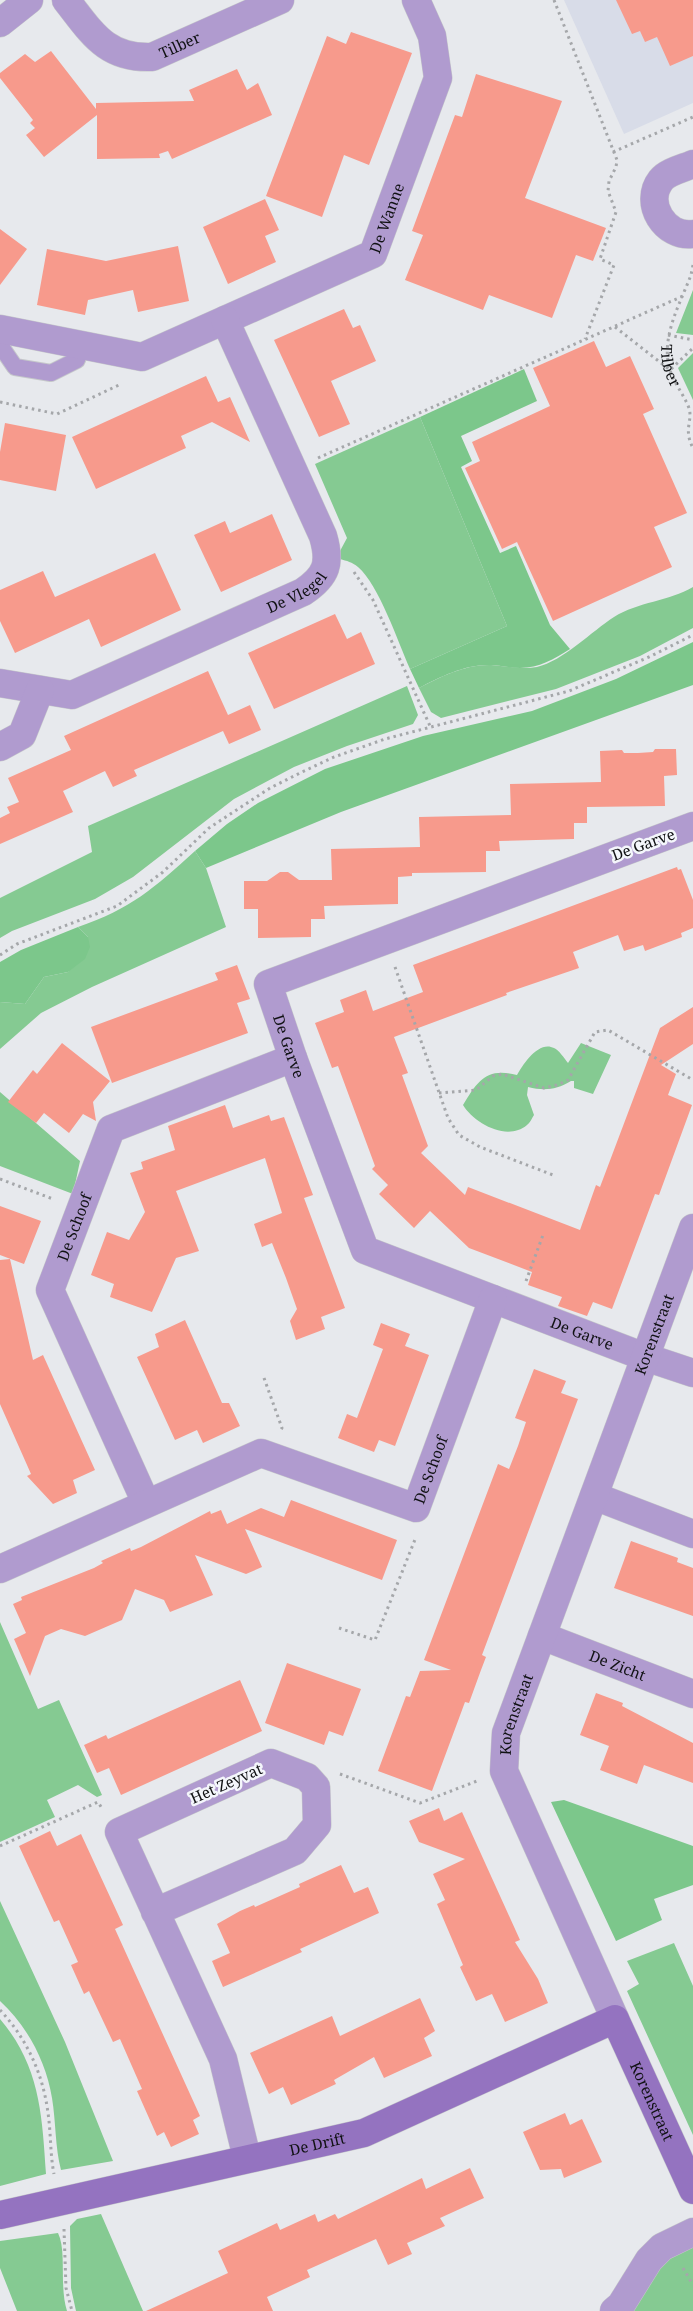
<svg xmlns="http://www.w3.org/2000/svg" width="693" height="2311" font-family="'Noto Serif',serif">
  <rect width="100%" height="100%" fill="#e7e9ed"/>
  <!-- built -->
  <path fill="#d8dce8" d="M564 0H693V103L624 134Z"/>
  <!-- green -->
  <path fill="#85ca92" d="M693 290V335L676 333Z
    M693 353V400L678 368Z
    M420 417 507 626 410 669C398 642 379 585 358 567 352 562 347 561 340 559V551L347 538 315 464Z
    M693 587V628L640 656 556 689 441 718 431 712 419 688C440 677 466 664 491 665 506 666 522 670 537 667 563 661 592 631 614 617 638 602 669 601 693 587Z
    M407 686 418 715 413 724 347 746 294 767 234 799 133 877 95 899 12 931 0 938V898L92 852 88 826Z
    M195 851 206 868 226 927 92 987 41 1013 0 1049V1002L25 1004 44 977 68 972 88 937 78 927C131 909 154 888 195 851Z
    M581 1043 611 1055 593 1094 574 1088V1081H571C556 1090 544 1091 528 1087L527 1095 534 1115C532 1118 530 1123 527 1125 507 1142 474 1123 463 1105 478 1080 487 1067 517 1075 523 1064 539 1040 554 1048 559 1050 564 1058 568 1063Z
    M0 1092 80 1161 73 1194 0 1166Z
    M0 1622 38 1709 59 1700 102 1795 97 1797 78 1785 47 1800 55 1817 0 1842Z
    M0 1901 65 2042 113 2161 61 2170C55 2147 56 2122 52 2098 46 2061 27 2026 0 2001Z
    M674 1943 693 1986V2135L627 1991 639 1984 627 1961Z
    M0 2019C40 2066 42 2114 46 2174L0 2186Z
    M101 2214 143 2311H76L71 2288 70 2226 77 2219Z
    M58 2233C67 2251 59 2286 67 2311H17L0 2268V2241Z
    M693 2244V2311H626L653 2269Z"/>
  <!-- forest -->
  <path fill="#7cc78b" d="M524 369 537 401 461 436 472 461 461 467 500 553 516 546 550 625 570 649C554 659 539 668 520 668 509 668 499 665 488 665 464 665 440 677 419 688L410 669 507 626 420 417Z
    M693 642V685L341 812 206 868 195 851 227 824 258 803 325 769 423 736 532 711 616 679Z
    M78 927 88 937 90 947 85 959 68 972 44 977 25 1004 0 1002V962L21 950Z
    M564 1800 693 1846V1885L654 1899 662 1920 616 1941 551 1802Z"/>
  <!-- building -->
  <path fill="#f79a8c" d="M616 0H693V56L670 66 657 37 645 42 640 31 632 34Z
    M351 32 412 53 369 165 344 155 322 217 266 196 327 36 346 44Z
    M51 51 96 109V103L194 101 189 90 237 69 247 90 258 83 272 115 172 159 168 151 159 154 160 158 97 159V115L44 157 26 135 35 128 30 123 33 120 0 78V73L25 54 35 62Z
    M476 74 562 101 525 198 606 228 593 261 576 255 552 318 489 295 483 310 405 280 423 235 412 231 455 115 462 117Z
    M265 199 279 230 265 236 276 262 228 284 203 227Z
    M0 229 27 249 0 285Z
    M178 246 189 301 138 312 133 290 88 300 85 315 37 305 47 249 106 261Z
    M344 309 353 328 360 325 376 361 331 381 350 424 319 437 274 340Z
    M594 341 606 367 630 356 654 409 643 414 687 513 654 527 672 567 553 621 517 542 502 549 465 468 480 461 472 442 550 406 533 368Z
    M206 376 218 402 230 397 250 442 212 422 181 436 186 448 96 489 72 437Z
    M5 423 66 435 56 491 0 480V452Z
    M272 514 292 560 221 592 194 535 225 521 230 533Z
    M155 553 181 610 101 647 89 619 15 653 0 621V590L43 571 55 597Z
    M335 614 347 639 361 632 375 664 274 709 248 653Z
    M208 671 228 715 250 705 261 730 229 744 223 731 134 770 137 776 113 787 105 771 63 791 73 812 0 844V818L10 813 7 807 19 802 8 778 71 750 64 736Z
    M655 749H676L677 775 664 776 665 806 587 807V823H574V839L499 841 500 851H486V872L412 873V876L398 877V904L324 906 325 919H311V937L258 938V909H244V881H267L280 872H288L299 880H332L331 849 420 847 419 817 511 815 510 784 601 782 600 751 622 750 624 753H638L653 752Z
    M677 867 678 870 681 869 693 900V928L681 933 682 937 645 951 643 945 624 951 618 935 573 952 579 968 506 993 507 995 394 1037 408 1073 402 1075 428 1146 421 1153 465 1195 468 1187 580 1230 596 1185 600 1187 660 1028 693 1007V1044L661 1065 676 1074 668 1095 692 1105 659 1195 655 1194 612 1309 593 1302 587 1316 558 1306 562 1297 528 1285 532 1272 469 1248 430 1211 414 1228 379 1194 388 1185 372 1169 375 1166 338 1066 332 1068 315 1023 344 1012 340 1000 366 990 373 1011 423 992 413 965Z
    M237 965 250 999 237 1003 248 1033 112 1083 91 1027 218 980 215 973Z
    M62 1043 110 1081 93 1102 96 1121 83 1114 69 1133 44 1113 36 1123 8 1102 33 1070 37 1074Z
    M225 1105 233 1128 269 1115 271 1121 284 1117 313 1195 304 1198 345 1308 321 1317 325 1329 296 1340 290 1321 297 1309 286 1278 272 1243 262 1247 254 1224 282 1213 265 1158 176 1191 199 1251 176 1258 152 1312 110 1297 114 1284 91 1275 107 1232 129 1240 145 1212 130 1173 143 1169 141 1162 175 1150 168 1126Z
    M0 1206 41 1221 24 1264 0 1255Z
    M10 1259 33 1360 43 1355 95 1470 73 1480 77 1493 53 1504 27 1476 31 1474 0 1404V1260Z
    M185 1320 222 1403H229L240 1426 203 1443 197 1430 175 1440 137 1357 159 1347 155 1334Z
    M381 1323 410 1334 405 1346 429 1355 395 1446 379 1440 374 1452 338 1438 347 1414 357 1418 383 1349 373 1345Z
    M534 1369 566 1381 561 1393 578 1399 482 1655 486 1657 481 1670 469 1703 465 1702 432 1791 378 1771 406 1696 410 1697 420 1671 451 1670 424 1660 498 1464 509 1469 518 1446 526 1422 515 1418Z
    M291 1500 397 1540 382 1580 245 1529 262 1567 246 1574 195 1555 213 1595 170 1612 164 1600 135 1589 122 1620 85 1636 61 1629 45 1636 30 1676 14 1639 26 1633 13 1604 22 1600 21 1597 94 1568 103 1563 101 1561 130 1548 131 1551 141 1547 210 1511 211 1514 221 1510 227 1524 261 1508 284 1517Z
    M631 1541 678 1558 677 1562 693 1568V1616L614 1588Z
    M287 1663 361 1689 343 1736 329 1731 324 1745 265 1723Z
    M240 1680 262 1731 121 1795 109 1768 97 1773 84 1745 106 1735 108 1739Z
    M596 1693 623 1703 622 1706 693 1743V1783L644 1765 637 1784 600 1770 609 1746 580 1735Z
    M439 1808 444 1821 462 1812 520 1940 515 1942 538 1979 548 2003 505 2022 492 1994 476 2001 460 1967 463 1965 437 1904 445 1900 433 1874 465 1859 419 1842 409 1821Z
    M50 1831 57 1846 81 1834 123 1925 115 1929 200 2116 193 2120 199 2134 171 2147 164 2132 157 2136 137 2091 142 2089 120 2039 113 2042 89 1991 84 1994 71 1965 78 1962 59 1920 54 1922 19 1846Z
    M341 1865 354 1893 368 1887 379 1913 300 1949 302 1952 223 1987 212 1961 230 1953 217 1924 240 1911 254 1905 255 1907 300 1887 299 1884Z
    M420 1998 435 2031 424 2038 432 2056 384 2078 374 2057 334 2080 336 2084 291 2105 283 2087 269 2094 250 2053 332 2016 340 2036Z
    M565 2113 570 2125 582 2119 602 2162 564 2178 561 2169 540 2170 523 2132Z
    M470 2168 484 2198 440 2218 445 2226 407 2243 412 2254 388 2265 376 2239 307 2270 310 2277 267 2297 273 2311H146L228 2273 218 2251 277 2223 280 2230 315 2214 318 2222 335 2214 338 2219 422 2178 426 2189Z"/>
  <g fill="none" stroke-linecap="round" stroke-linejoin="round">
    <defs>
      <path id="lane" d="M0 345 15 367 51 373 77 360 81 345"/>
      <g id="street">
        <path id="s2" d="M66 0C92 33 106 59 152 57L280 0"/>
        <path d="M0 23 29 0"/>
        <path d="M693 164C684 168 667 172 661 180 643 203 665 238 693 234"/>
        <path id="s3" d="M0 329 142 357 373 254 438 78 432 36 416 0"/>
        <path id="s4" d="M0 683 72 695 303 592C327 576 331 563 323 536L225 320"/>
        <path d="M0 747 22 735 40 690"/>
        <path id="s5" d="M693 826 268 984 293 1058 365 1250 645 1357 693 1373"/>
        <path d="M594 1496 693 1534"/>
        <path id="s6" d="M146 1503 50 1290 111 1129 293 1058"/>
        <path id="s7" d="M0 1569 261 1453 416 1508 493 1299"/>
        <path id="s8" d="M542 1636 693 1694"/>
        <path d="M155 1912 295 1851 317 1825 316 1787 307 1777 271 1763 119 1832 223 2059 247 2158"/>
        <path id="s9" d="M615 2019 504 1771 506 1733 693 1228"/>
        <path d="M614 2311 621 2305 649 2260 662 2247 693 2232"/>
      </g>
      <g id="secondary">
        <path id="s10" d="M0 2215 364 2133 615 2019 693 2190"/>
      </g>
    </defs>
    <!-- lane casing -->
    <use href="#lane" stroke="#c5c7ca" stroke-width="18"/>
    <!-- street casing -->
    <use href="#street" stroke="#c5c7ca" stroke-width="29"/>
    <!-- secondary casing -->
    <use href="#secondary" stroke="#c5c7ca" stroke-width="29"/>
    <!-- path -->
    <g stroke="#a5a7aa" stroke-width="3" stroke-dasharray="2.5 4" stroke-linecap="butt">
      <path d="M554 0 617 160 616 167 609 181 608 191 616 212 600 259 614 265 585 339"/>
      <path d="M613 152 693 117"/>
      <path id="s1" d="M693 265 691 275C680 304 660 338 670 370 674 383 684 395 689 408 693 421 683 429 693 448"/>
      <path d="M615 327 670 370 693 348"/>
      <path d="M668 335 693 340"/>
      <path d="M0 402 57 414 121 384"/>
      <path d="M318 458 683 296"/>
      <path d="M354 572 373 600 430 726"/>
      <path d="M0 955 17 944 117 906 163 872 209 828 270 788 300 773 334 757 385 739 569 691 649 657 693 635"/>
      <path d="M395 967 448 1118 459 1135 480 1147 553 1175"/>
      <path d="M439 1093 476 1090 493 1076 502 1074 544 1088 557 1085 568 1080 595 1032 608 1030 693 1080"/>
      <path d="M0 1179 53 1199"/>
      <path d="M526 1281 543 1235"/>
      <path d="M264 1378 282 1428 280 1431"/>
      <path d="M339 1628 375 1640 416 1537"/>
      <path d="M340 1774 420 1803 477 1781"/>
      <path d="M0 1846 98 1802 103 1810"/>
      <path d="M0 2010C27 2039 43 2074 48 2113 51 2133 50 2154 54 2174"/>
      <path d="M64 2229 66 2288 72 2311"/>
      <path d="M683 2268 693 2285"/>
    </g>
    <!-- lane -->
    <use href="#lane" stroke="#b09bcf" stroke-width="16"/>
    <!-- street -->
    <use href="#street" stroke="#b09bcf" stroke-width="28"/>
    <!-- secondary -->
    <use href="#secondary" stroke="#9473c0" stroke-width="28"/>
  </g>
  <g text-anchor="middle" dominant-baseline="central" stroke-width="5" stroke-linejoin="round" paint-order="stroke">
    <!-- street labels -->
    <g font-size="15" fill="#111214" stroke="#f4f6fb">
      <text stroke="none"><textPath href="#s2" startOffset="139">Tilber</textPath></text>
      <text stroke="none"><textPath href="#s3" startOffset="436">De Wanne</textPath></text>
      <text stroke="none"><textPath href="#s1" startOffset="105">Tilber</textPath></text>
      <text stroke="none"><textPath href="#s4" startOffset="320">De Vlegel</textPath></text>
      <text transform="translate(643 844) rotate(-20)">De Garve</text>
      <text stroke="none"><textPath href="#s5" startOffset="519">De Garve</textPath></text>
      <text stroke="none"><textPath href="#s6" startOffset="301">De Schoof</textPath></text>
      <text stroke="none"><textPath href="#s5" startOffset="969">De Garve</textPath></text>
      <text stroke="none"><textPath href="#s9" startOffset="735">Korenstraat</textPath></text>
      <text stroke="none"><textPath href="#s7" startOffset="491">De Schoof</textPath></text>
      <text stroke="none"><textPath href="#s8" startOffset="81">De Zicht</textPath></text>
      <text stroke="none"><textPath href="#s9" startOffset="330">Korenstraat</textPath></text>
      <text transform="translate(226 1783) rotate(-24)">Het Zeyvat</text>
      <text stroke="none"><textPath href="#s10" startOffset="739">Korenstraat</textPath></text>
      <text stroke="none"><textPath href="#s10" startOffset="325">De Drift</textPath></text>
    </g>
  </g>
</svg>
